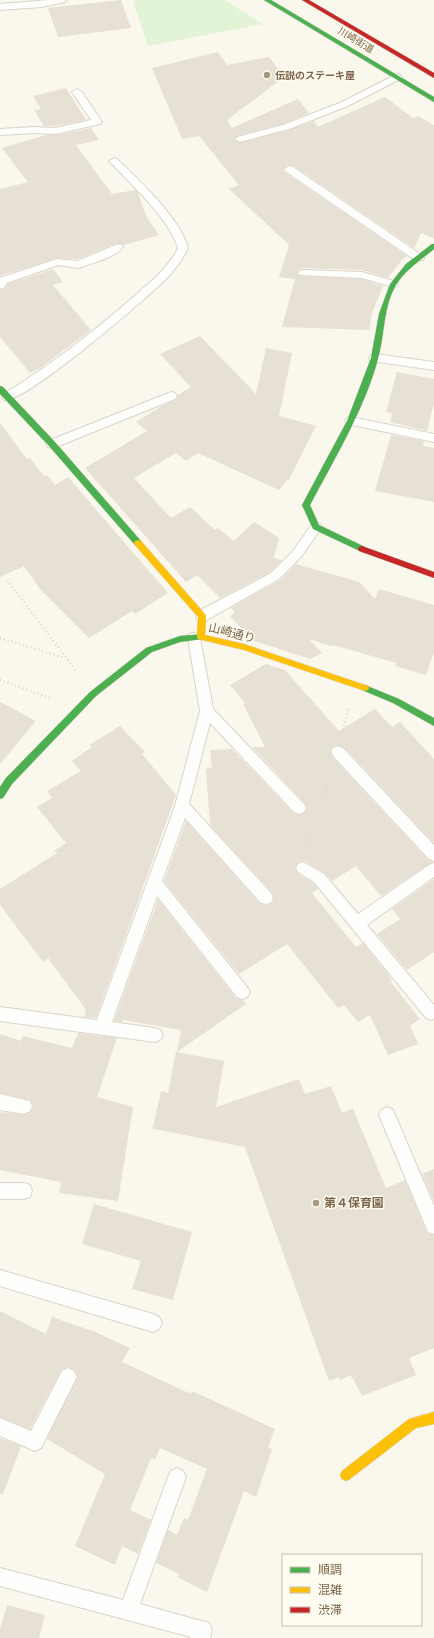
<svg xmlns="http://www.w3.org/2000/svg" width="434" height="1638" font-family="Figtree,'Noto Sans JP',sans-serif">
  <rect width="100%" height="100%" fill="#faf7ed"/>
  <!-- green -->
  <path fill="#e2f3d6" d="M138 0H224L263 24 148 46 133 1Z"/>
  <!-- building -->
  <path fill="#e7e0d4" d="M121 0 131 28 58 37 48 8Z
    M218 52 227 65 269 57 284 77 227 120 232 128 298 99 309 113 283 124 237 136 234 139 239 143 289 130 314 121 318 127 385 97 413 118 418 116 434 125V238L421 233 414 248 294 166 288 165 283 169 284 172 407 256 401 261 388 278 362 270 303 268 298 270 297 274 299 276 362 279 383 286 372 313 369 330 282 327 295 279 279 277 289 245 229 189 239 185 199 136 182 139 152 68Z
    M66 88 86 120 55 126H44L34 110 41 109 33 96Z
    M91 128 99 140 76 145 112 194 135 190 138 193 147 218 159 235 124 245 117 243 77 259 57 258 0 276V189L28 182 2 148 46 135H55Z
    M59 267 53 269 63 282 53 285 91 330 40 368 30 373 0 337V290L5 289 8 284Z
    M200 336 256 394 266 348 292 353 279 416 316 426 289 480H287L279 490 198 453 186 461 176 453 134 478 171 518 190 507 215 530 218 528 234 541 254 522 279 538 274 558 282 560 270 572 220 598 197 575 186 582 85 468 147 431 136 422 162 406 176 400 178 395 191 387 160 354Z
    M397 372 434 379V403L427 431 390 422 392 413 386 412Z
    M0 423 27 459 30 458 44 476 47 475 55 485 68 477 168 593 135 614 132 611 89 638 40 589 24 566 0 577Z
    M391 435 424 441 423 446 434 448V502L375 491Z
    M296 564 359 582 375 599 379 589 434 605V652L426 675 395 666 396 663 337 646H331L309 639 322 653 310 659 254 641 230 616 235 613 231 608 280 580Z
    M266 664 285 670 339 731 375 709 392 727 400 722 434 759V843L344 747 337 745 332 747 330 751 332 757 428 860 432 862 381 896 356 866 332 881 325 873 304 861 297 863 295 867 297 873 313 883 318 889 312 893 356 947 363 943 392 980 390 981 420 1019 410 1026 418 1044 388 1055 370 1015 358 1022 344 1005 338 1008 287 944 239 974 164 881 186 821 260 904 266 905 272 904 274 897 272 892 210 825 206 769 212 768 210 750 232 749 293 813 300 815 305 813 307 807 305 803 252 747H265L243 704 245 703 230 685Z
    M0 702 36 721 0 764Z
    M120 726 145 752 142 754 176 795 96 1018 84 1017 86 1010 48 958 43 962 0 905V889L57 853 54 851 66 843 37 807 52 798 47 791 81 771 72 761 92 747 89 745Z
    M434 879V952L407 970 377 934 400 919 392 909Z
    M158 899 236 998 243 1000 246 1004 177 1052 181 1030 123 1020V1022L114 1021Z
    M78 1033 117 1038 97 1097 133 1107 118 1201 59 1193 61 1182 0 1170V1112L24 1115 31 1112 33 1107 30 1100 0 1093V1034L21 1041 23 1036 72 1048Z
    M176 1052 224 1061 216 1107 299 1079 305 1094 331 1086 342 1113 353 1109 386 1188 405 1180 427 1233 434 1235V1348L409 1358 416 1375 362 1396 351 1375 340 1380 339 1377 329 1381 245 1147 150 1128 153 1127 161 1091 168 1093Z
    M434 1169V1202L422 1174Z
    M94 1204 192 1232 173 1300 132 1289 141 1261 82 1244Z
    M0 1311 46 1334 52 1317 95 1332 130 1348 122 1362 191 1394 192 1391 275 1429 268 1448 272 1449 256 1497 244 1491 207 1592 177 1577 179 1574 156 1563 168 1530 177 1535 184 1518 188 1520 207 1469 160 1448 155 1460 151 1458 130 1510 151 1520 138 1554 122 1546 115 1565 75 1546 105 1474 47 1439 78 1376 75 1370 69 1367 61 1370 30 1429 0 1417Z
    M0 1438 21 1446 3 1494H0Z
    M7 1605 45 1615 39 1638H0V1630Z"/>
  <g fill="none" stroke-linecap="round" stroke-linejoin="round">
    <defs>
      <path id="lane" d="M49 0H66L65 2 42 7 0 10V4Z
        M397 74 400 75 402 77 400 79 348 106 289 129 240 142 235 139 237 137 283 125 342 102Z
        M77 89 82 92 102 122 100 124 55 134 34 133 0 135V129L34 127 55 128 91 120 72 92Z
        M114 158 117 159C140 181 180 218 188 248 183 259 177 267 169 276 151 295 23 405 4 400L2 397 4 394C49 366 91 334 131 299 148 284 168 269 178 248 170 220 131 184 111 163L109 161Z
        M289 166 293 167 423 256 424 258 423 260H415L285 171 284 169Z
        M118 244 122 245 123 247C115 258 94 262 82 267L78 268 58 265 7 283 4 288 0 289V278L57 259 77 261Z
        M303 270 362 272 397 282 398 284 397 286 393 287 362 278 299 275 298 273 299 271Z
        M375 354 434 362V370L371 361 369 358 371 355Z
        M171 392 175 393 177 396 175 399 56 447 52 448 48 447 46 444 48 441Z
        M351 417 434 434V442L347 424 345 421 347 418Z
        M316 522 320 524 322 527 320 530 301 557 279 579 207 620 202 621 197 620 196 616 197 612 271 573 293 551 312 524Z
        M194 633 199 634 200 638 213 709 304 804 306 808 304 812 299 814 294 812 210 723 189 804 271 893 273 898 271 903 266 904 261 903 185 818 162 881 247 987 250 992 247 997 242 999 237 997 157 896 112 1022 155 1028 160 1030 163 1035 160 1040 155 1042 0 1021V1007L97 1020 175 806 200 711 188 638 189 634Z
        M338 746 343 748 434 845V861L429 859 333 756 331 752 333 748Z
        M303 862 324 874 358 914 429 865 434 863V877L367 925 434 1005V1019L431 1020 426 1018 314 882 298 872 296 868 298 864Z
        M0 1094 30 1101 32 1106 30 1111 24 1114 0 1110Z
        M387 1107 393 1110 434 1206V1234L428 1232 379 1115 381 1110Z
        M0 1183H24L30 1185 32 1191 30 1197 24 1199H0Z
        M0 1270 153 1314 159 1317 162 1323 159 1329 153 1332 0 1286Z
        M68 1368 74 1371 77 1377 41 1448 35 1451 0 1436V1418L31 1431 62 1371Z
        M177 1468 183 1471 186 1477 140 1604 209 1623 212 1630 210 1638H190L191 1637 0 1586V1568L123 1600 168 1477 171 1471Z"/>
      <path id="fast" d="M264 0H271L434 97V102Z
        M432 244H434V249C421 260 405 270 396 285 383 307 385 334 378 359 364 410 335 458 310 505L319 525 365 547 366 549 365 551 362 552 313 529 302 505 347 421 371 358 379 314 390 284 406 264Z
        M0 386 3 387 55 442 141 541 142 543 141 545H135L49 446 0 394Z
        M201 634 205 637 204 639 180 642 152 652 96 696 12 784 3 798 0 799V787L6 778 90 692 146 648 180 636Z
        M365 685 399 699 434 718V726L393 703 362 690 361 688 362 686Z"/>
      <path id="slow" d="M138 540 141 541 205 614 206 616 205 635 244 644 368 686 369 688 368 690 365 691 244 650 198 639 197 637 198 617 135 545 134 543 135 541Z
        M434 1412V1424L416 1428 350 1479 346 1481 342 1479 340 1475 342 1471 409 1419Z"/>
      <path id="jam" d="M302 0H309L434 73V78Z
        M362 546 434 572V578L359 551 358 549 359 547Z"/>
    </defs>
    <!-- lane casing -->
    <use href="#lane" stroke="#d9d4cb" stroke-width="2"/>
    <!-- fast casing -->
    <use href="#fast" stroke="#d8d3c8" stroke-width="1"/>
    <!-- slow casing -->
    <use href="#slow" stroke="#d8d3c8" stroke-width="1"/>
    <!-- jam casing -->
    <use href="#jam" stroke="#d8d3c8" stroke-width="1"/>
    <!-- path -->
    <path stroke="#ddd7cd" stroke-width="2.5" stroke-dasharray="1 3" stroke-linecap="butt" d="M7 580 77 672
      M0 638 65 658
      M0 680 50 698
      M343 730 348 709
      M322 798 329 779
      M309 847 313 828"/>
    <!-- lane -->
    <use href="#lane" fill="#fefefc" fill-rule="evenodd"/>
    <!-- fast -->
    <use href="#fast" fill="#4caf50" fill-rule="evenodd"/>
    <!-- slow -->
    <use href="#slow" fill="#ffc107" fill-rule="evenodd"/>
    <!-- jam -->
    <use href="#jam" fill="#c62828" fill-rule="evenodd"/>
  </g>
  <!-- markers -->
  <g fill="#a99782" stroke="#fffcf1" stroke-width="1.5">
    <circle cx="267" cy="75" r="4"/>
    <circle cx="316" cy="1203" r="4"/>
  </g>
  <g text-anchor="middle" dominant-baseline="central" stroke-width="3" stroke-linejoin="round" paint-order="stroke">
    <!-- far-street labels -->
    <g font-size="10" fill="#7d6448" stroke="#fffcf1">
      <text transform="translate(356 40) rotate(31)">川崎街道</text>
    </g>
    <!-- far-poi labels -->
    <g font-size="10" font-weight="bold" fill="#7d6448" stroke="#fffcf1" text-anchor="start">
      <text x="275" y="75">伝説のステーキ屋</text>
    </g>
    <!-- street labels -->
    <g font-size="12" fill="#7d6448" stroke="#fffcf1">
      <text transform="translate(232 633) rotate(14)">山崎通り</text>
    </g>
    <!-- poi labels -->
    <g font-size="12" font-weight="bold" fill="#7d6448" stroke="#fffcf1" text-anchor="start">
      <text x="324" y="1203">第４保育園</text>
    </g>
  </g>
  <!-- legend -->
  <rect x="282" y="1554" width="140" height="72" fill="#fffcf1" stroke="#cbbfad"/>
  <rect x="290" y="1567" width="20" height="6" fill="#4caf50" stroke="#cbbfad"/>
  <text x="318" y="1574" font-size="12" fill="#7d6448">順調</text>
  <rect x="290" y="1587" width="20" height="6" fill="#ffc107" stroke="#cbbfad"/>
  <text x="318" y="1594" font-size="12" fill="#7d6448">混雑</text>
  <rect x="290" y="1607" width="20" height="6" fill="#c62828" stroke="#cbbfad"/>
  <text x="318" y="1614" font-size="12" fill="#7d6448">渋滞</text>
</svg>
